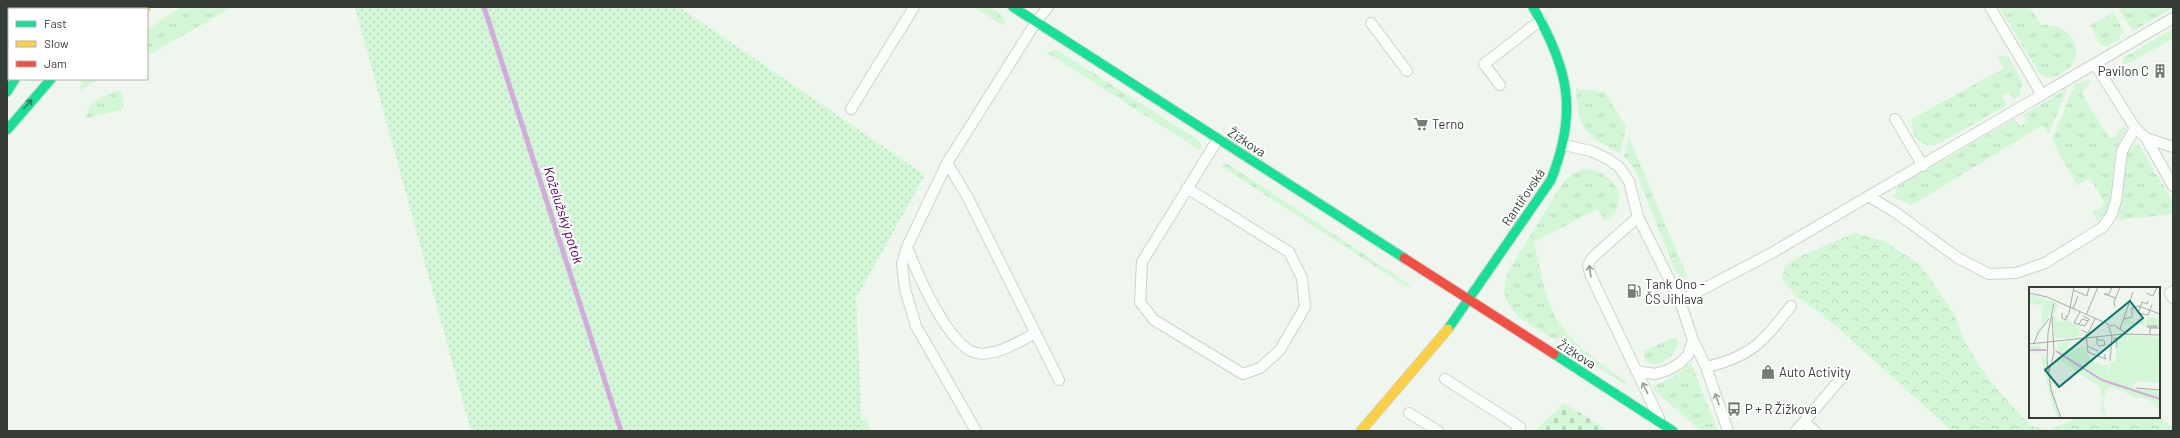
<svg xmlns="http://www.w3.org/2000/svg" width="2180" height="438" font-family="Barlow,sans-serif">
  <defs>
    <pattern id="grass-tufts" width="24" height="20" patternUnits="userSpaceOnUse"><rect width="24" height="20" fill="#d3f7d6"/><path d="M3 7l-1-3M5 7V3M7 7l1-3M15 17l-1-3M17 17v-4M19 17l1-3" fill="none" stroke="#b6d5b8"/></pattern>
    <pattern id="forest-crowns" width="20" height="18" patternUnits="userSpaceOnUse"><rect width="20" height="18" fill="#d3f7d6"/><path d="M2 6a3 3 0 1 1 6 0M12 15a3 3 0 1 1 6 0" fill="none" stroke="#b6d5b8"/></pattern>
    <pattern id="cemetery-stones" width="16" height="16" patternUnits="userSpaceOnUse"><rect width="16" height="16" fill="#d3f7d6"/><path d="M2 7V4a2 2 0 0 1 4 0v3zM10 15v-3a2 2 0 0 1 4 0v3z" fill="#b6d5b8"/></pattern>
    <pattern id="garden-dots" width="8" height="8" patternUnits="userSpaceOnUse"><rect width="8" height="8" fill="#d3f7d6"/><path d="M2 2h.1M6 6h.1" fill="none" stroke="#b6d5b8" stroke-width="1.8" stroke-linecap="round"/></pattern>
  </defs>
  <rect width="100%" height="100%" fill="#eef6ee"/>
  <!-- grass -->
  <path fill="url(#grass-tufts)" d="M7 7H44L42 9H9V65L7 68Z
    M78 7H123L121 9H77Z
    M181 7H232L147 56V30Z
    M974 7C989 7 997 7 1005 21L1004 26Z
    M1999 7H2030L2041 25C2073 22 2092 59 2060 74 2053 78 2047 79 2040 74Z
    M2122 7H2173V8L2133 31 2119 9Z
    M2114 12 2124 33 2119 35 2120 39 2108 46 2101 45 2090 25Z
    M2173 29V38L2132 62 2123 64V58Z
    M1057 50 1198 140 1201 144V151L1046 52Z
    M1997 55 2009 57 2022 81 2020 95 2014 100 2009 92 2002 96 2007 105 1936 145C1919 147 1910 136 1912 119L2004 68Z
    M82 79H98L80 91Z
    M2091 80 2082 94 2110 139 2116 135 2125 124 2126 130 2116 149 2109 210 2097 221 2092 212 2101 208 2105 203 2090 178 2077 186 2052 140 2075 84Z
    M1576 88 1605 92 1626 127 1620 154C1582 132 1580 132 1576 88Z
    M2067 89 2049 134 2043 125 1912 205 1893 197 1898 186 2015 119 2020 126 2027 122 2023 115Z
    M121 90 124 102 121 110 86 118C88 99 105 95 121 90Z
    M1629 137 1688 279 1681 277 1676 272 1635 170 1624 156Z
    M2136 144 2140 147 2173 202V214L2119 220 2118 217 2125 153Z
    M1226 163 1239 171 1412 286 1407 287 1401 283 1221 166Z
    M1584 168C1601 170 1614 179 1620 195L1617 210 1606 221 1597 209 1534 242C1539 263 1545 302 1557 319 1573 345 1601 364 1625 381L1627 386 1519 317C1503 300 1501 292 1509 270L1561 186 1568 177Z
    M1673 338 1677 339 1678 343C1674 357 1661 369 1646 362L1643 351Z
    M1691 363 1718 431H1701L1654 390V386L1672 378Z"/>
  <!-- forest -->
  <path fill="url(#forest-crowns)" d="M1855 233 1884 241 1920 265 1953 311 1964 341 1981 368 2001 394 2031 426 2050 430 2078 417H2157L2171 426 2173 431H1952L1830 321 1797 296 1782 280 1785 266 1798 257Z
    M855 419 867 420 871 431H843Z"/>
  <!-- cemetery -->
  <path fill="url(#cemetery-stones)" d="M1564 403 1606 429 1609 431H1535Z"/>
  <!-- garden -->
  <path fill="url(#garden-dots)" d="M355 7H679L925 175 856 298 862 431H471Z"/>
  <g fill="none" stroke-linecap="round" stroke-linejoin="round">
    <!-- stream -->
    <path stroke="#d4aadb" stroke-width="5" d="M484 7 621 431"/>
    <defs>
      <path id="lane" d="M1990 7 2042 95
        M1371 23 1407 71
        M2095 64 2135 128 2146 138 2173 186
        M1500 85 1484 64 1541 20
        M851 109 914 7
        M1895 119 1923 166
        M2146 138 2173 147
        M1564 145 1591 151 1608 159 1619 167 1629 181 1638 217 1680 301 1693 340 1706 367 1728 431
        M947 163 968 198 1059 380
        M1187 188 1289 252 1302 278 1305 307 1280 350 1260 368 1243 374 1154 320 1140 302 1142 262 1218 139
        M1870 197 1895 212 1958 258 1989 274 2016 273 2045 263 2103 227 2111 216 2116 201 2122 151 2135 128
        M1638 217 1593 257 1588 265 1590 274 1659 418
        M907 247C917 273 948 346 976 353 995 357 1018 342 1034 334
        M2173 291 2170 293 2173 298
        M1680 301 1770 254 2173 18
        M1706 367C1752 357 1763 341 1791 306
        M1636 371 1655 374 1668 370 1680 363 1688 355 1693 340
        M1445 379 1520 427 1516 431
        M1409 413 1438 431
        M1804 422 1815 431
        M976 431 916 326 905 289 902 264 907 247 947 163 1036 22 1048 7
        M1796 431 1844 375"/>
      <path id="fast" d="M1013 7 1404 258
        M60 9 61 7
        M7 92 15 79
        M7 130 51 79
        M1448 329 1551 180C1578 112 1569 69 1533 7
        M1554 354 1673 431"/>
      <path id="slow" d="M143 9 146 7
        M1361 431 1448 329"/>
      <path id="jam" d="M1404 258 1554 354"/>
    </defs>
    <!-- lane casing -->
    <use href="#lane" stroke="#cbd2cc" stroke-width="12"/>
    <!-- fast casing -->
    <use href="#fast" stroke="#cbd2cc" stroke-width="11"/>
    <!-- slow casing -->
    <use href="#slow" stroke="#cbd2cc" stroke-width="11"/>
    <!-- jam casing -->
    <use href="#jam" stroke="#cbd2cc" stroke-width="11"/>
    <!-- lane -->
    <use href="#lane" stroke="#fcfefc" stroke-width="10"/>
    <!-- fast -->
    <use href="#fast" stroke="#16e098" stroke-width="9"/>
    <!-- slow -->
    <use href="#slow" stroke="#ffcf43" stroke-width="9"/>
    <!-- jam -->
    <use href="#jam" stroke="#f24e42" stroke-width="9"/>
  </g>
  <!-- one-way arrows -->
  <defs><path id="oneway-shaft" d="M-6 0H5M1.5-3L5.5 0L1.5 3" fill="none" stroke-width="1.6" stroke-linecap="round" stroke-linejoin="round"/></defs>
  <use stroke="#297e5d" href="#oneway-shaft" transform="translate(28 104) rotate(-48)"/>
  <g stroke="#999d99">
    <use href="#oneway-shaft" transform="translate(1590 271) rotate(-99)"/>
    <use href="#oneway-shaft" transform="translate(1645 388) rotate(-116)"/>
    <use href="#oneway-shaft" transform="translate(1717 399) rotate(-109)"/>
  </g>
  <!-- icons -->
  <defs>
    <symbol id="building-bare" viewBox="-9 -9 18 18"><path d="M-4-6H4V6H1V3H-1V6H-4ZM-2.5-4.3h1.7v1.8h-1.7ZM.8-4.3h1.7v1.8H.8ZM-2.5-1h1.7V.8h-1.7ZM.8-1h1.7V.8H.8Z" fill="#767d76" stroke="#fff" stroke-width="2.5" paint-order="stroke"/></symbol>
    <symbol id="supermarket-bare" viewBox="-9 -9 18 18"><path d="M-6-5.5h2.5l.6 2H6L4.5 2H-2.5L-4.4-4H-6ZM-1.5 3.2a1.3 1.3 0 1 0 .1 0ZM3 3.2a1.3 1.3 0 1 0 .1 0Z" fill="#767d76" stroke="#fff" stroke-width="2.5" paint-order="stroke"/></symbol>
    <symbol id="fuel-bare" viewBox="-9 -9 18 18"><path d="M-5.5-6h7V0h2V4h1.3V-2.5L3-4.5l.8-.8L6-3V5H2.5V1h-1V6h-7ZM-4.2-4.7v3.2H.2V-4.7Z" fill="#767d76" stroke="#fff" stroke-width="2.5" paint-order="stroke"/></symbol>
    <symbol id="shop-bare" viewBox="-9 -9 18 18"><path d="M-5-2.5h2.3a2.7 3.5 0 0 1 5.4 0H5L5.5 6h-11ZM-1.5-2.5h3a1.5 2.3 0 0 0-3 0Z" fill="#767d76" stroke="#fff" stroke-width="2.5" paint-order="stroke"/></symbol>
    <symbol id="bus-bare" viewBox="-9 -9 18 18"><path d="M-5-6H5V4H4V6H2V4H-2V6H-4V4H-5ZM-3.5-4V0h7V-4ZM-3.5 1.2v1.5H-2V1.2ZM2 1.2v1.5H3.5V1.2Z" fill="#767d76" stroke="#fff" stroke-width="2.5" paint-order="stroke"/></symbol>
  </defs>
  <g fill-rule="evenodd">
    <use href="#building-bare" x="2150" y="61" width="20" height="20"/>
    <use href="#supermarket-bare" x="1411" y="114" width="20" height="20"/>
    <use href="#fuel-bare" x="1624" y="281" width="20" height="20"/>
    <use href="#shop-bare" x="1758" y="362" width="20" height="20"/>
    <use href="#bus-bare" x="1724" y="399" width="20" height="20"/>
  </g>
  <g text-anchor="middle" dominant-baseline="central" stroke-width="4" stroke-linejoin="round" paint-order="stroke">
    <!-- poi labels -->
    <g font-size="13" fill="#363c36" stroke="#fff" text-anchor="start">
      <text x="2149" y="71" text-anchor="end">Pavilon C</text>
      <text x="1432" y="124">Terno</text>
      <text x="1645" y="284">Tank Ono -<tspan x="1645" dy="15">ČS Jihlava</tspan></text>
      <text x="1779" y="372">Auto Activity</text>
      <text x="1745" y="409">P + R Žižkova</text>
    </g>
    <!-- street labels -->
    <g font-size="13" fill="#363c36" stroke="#fff">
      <text transform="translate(1247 142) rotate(33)">Žižkova</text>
      <text transform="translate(1523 197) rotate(-56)">Rantířovská</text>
      <text transform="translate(1577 354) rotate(32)">Žižkova</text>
    </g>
    <!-- water labels -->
    <g font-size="14" font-style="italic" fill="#550160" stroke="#fff">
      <text transform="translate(564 215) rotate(72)">Koželužský potok</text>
    </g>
  </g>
  <!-- overview -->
  <g transform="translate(2029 287)">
    <rect width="131" height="131" fill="#eef6ee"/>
    <path d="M0 7 25 15 19 33 7 47V41L12 40 13 18 0 17ZM26 15 29 17 25 28 31 35 37 33 52 40 49 51H26L24 32ZM11 66 16 68 31 131H28L23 117ZM73 98 81 101 77 104 74 118 77 131 71 122 74 112 70 99Z" fill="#d3f7d6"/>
    <path d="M114 31 117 34 116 38 94 37 97 33 108 35Z" fill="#d3f7d6"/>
    <path d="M118 30 131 31V39H117ZM97 48 131 50 129 96 107 94 104 100 77 88 82 75H86L89 49Z" fill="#d3f7d6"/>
    <path d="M42 54 37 61 57 60 58 67 65 75 79 79 77 88 89 91 107 102 131 104V123L119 112 103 110 93 103 73 98 70 99 28 71 31 66 28 57ZM11 58 12 66 0 65V59Z" fill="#d3f7d6"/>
    <path fill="none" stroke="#d4aadb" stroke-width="2" d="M0 63H17M27 64 73 93 131 112"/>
    <path fill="none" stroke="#a4aca4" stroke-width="1" d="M83 0 80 7H75L87 11M44 3 58 9 60 0M0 6 18 10 79 37 83 50 81 74M117 6 124 9 128 0M119 14 118 17 113 15 109 26 119 28 123 18M25 16 19 46 18 74 22 103 32 131M86 20 85 15 91 0M104 21 109 19 131 27M44 22 49 9M51 25 45 36 56 39 60 32 54 29M33 26V31L37 33 38 30M57 28 69 0M36 29 38 30 40 26 45 0M95 32 103 30V20M50 37 53 32 59 34M81 39 85 38 98 47M118 39H128V40H118ZM91 42 104 5M52 43 59 46 66 32M57 47 59 65 77 72 75 67M121 47V41H131M68 50V57L70 59 76 58 75 53H68M84 52 88 51 87 61M5 56 9 46 20 32M0 57 94 47 131 48M58 59 69 64M20 85 25 66 23 29M107 101 131 103"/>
    <path fill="#0f766e" fill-opacity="0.15" stroke="#0f766e" stroke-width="2" d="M101 14 114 31 30 100 16 83Z"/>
    <rect width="131" height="131" fill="none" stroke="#363c36" stroke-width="2"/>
  </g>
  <!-- border -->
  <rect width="2180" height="438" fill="none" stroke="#363c36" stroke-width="16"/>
  <!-- legend -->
  <rect x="8" y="8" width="140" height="72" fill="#ffffff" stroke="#afb1af"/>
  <rect x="16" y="21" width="20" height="6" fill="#16e098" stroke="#afb1af"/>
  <text x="44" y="28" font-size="12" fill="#363c36">Fast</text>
  <rect x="16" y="41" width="20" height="6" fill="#ffcf43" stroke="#afb1af"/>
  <text x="44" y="48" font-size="12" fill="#363c36">Slow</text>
  <rect x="16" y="61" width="20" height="6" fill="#f24e42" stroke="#afb1af"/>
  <text x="44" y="68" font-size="12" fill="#363c36">Jam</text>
</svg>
